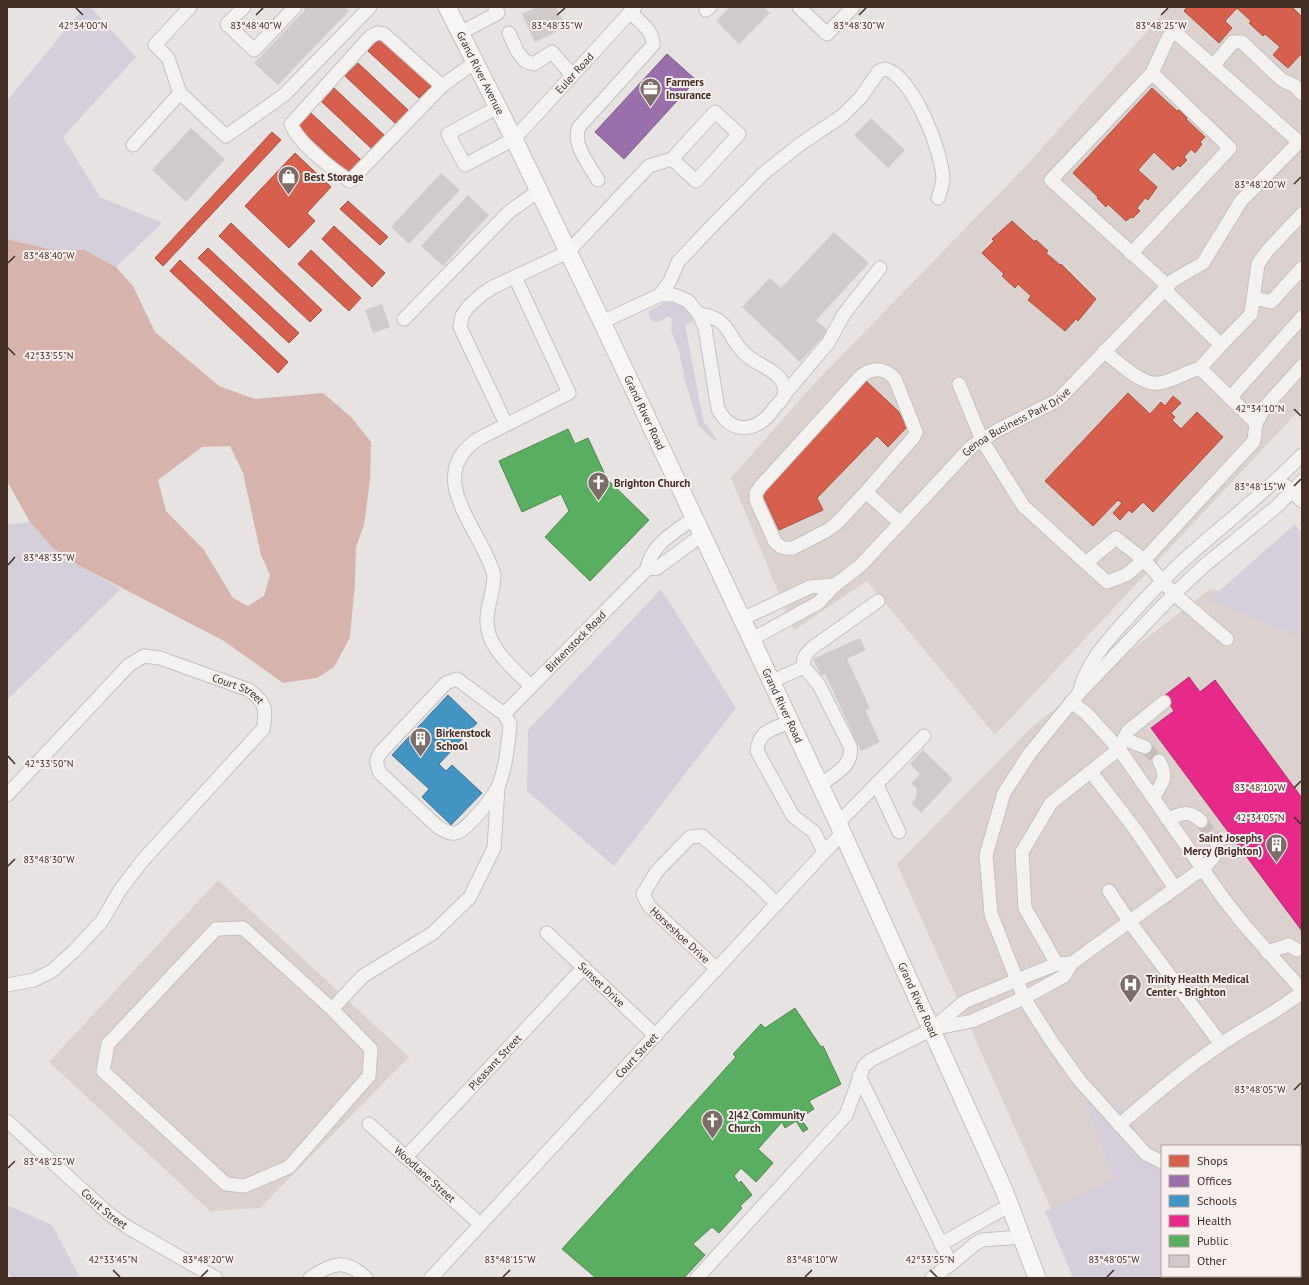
<svg xmlns="http://www.w3.org/2000/svg" width="1309" height="1285" font-family="'PT Sans',sans-serif">
  <rect width="100%" height="100%" fill="#e7e3e2"/>
  <!-- built -->
  <path fill="#dbd2cf" d="M1169 7H1302V407L995 735 867 581 794 630 731 478 813 385 1023 169Z
    M1210 589 1302 613V1151L1300 1152V1146H1162V1201L1053 1213 897 864 1033 726Z
    M218 880 409 1057 260 1208 210 1211 49 1062Z"/>
  <!-- green -->
  <path fill="#d5cfdb" d="M84 7H90L136 57 63 137 100 197 162 223 116 267 85 250H53L7 239V101Z
    M664 303C675 301 695 308 692 322L685 325 702 414 704 422 717 440 715 441 699 426 685 381 679 351 671 330 672 319 668 316 659 322H654L649 317V311Z
    M30 522 54 549 78 565 121 589 7 700V525Z
    M1295 524 1302 534V638L1209 600Z
    M661 589 736 708 614 866 527 791 528 730Z
    M1085 1102 1123 1106 1155 1168 1162 1171V1276H1207L1204 1278H1073L1045 1211 1115 1179Z
    M7 1205 52 1225 80 1278H13L7 1272Z
    M1300 1221H1302V1278H1263L1262 1276H1300Z"/>
  <!-- water -->
  <path fill="#d6b3ad" fill-rule="evenodd" d="M7 239 53 250H85L116 267 133 286 155 332 219 386 255 399 323 393 351 417 371 442 370 480 364 525 356 547 355 583 350 637 334 667 317 678 283 683 224 641 78 565 54 549 30 522 7 481ZM230 446 243 473 261 555 270 575 264 596 248 606 233 598 204 550 166 511 158 480 202 447Z"/>
  <!-- shops -->
  <path fill="#d6604d" stroke="#aa5141" d="M1187 7H1292L1302 17V53L1288 68 1273 55 1280 47 1265 34 1263 36 1249 23 1251 21 1237 8 1225 21 1232 28 1219 43 1184 11Z
    M381 37 432 85 419 98 368 51Z
    M358 63 408 110 396 124 345 76Z
    M334 88 385 136 372 149 322 102Z
    M1152 88 1177 111 1179 110 1187 118 1186 119 1205 137 1200 142 1202 144 1195 153 1191 149 1184 157 1187 160 1180 167 1178 165 1173 170 1154 152 1138 170 1157 187 1148 200 1145 198 1137 208 1140 211 1133 218 1131 217 1126 221 1108 204 1106 207 1097 198 1098 197 1073 173Z
    M311 113 362 161 349 174 298 127Z
    M272 132 281 140 163 266 155 258Z
    M295 153 331 187 307 213 315 221 289 248 245 206Z
    M348 201 388 237 380 245 340 209Z
    M1012 221 1035 242 1036 240 1048 251 1046 253 1060 265 1061 264 1096 299 1078 321 1076 319 1065 331 1028 300 1031 296 1018 284 1015 288 1002 276 1004 274 982 253 994 241 992 239Z
    M231 223 322 310 310 322 219 236Z
    M334 226 385 273 372 287 322 239Z
    M208 248 299 333 289 343 198 258Z
    M311 250 361 298 349 311 298 264Z
    M180 260 288 362 278 373 170 271Z
    M866 381 898 411 907 427 888 447 877 436 817 498 823 510 779 530 762 493Z
    M1128 393 1150 414 1161 402 1165 406 1173 396 1181 403 1171 413 1175 417 1172 420 1181 429 1197 412 1223 437 1153 512 1143 502 1132 513 1129 510 1120 520 1113 513 1122 503 1118 500 1093 526 1045 481Z"/>
  <!-- offices -->
  <path fill="#9970ab" stroke="#7f5c83" d="M667 54 696 80 624 159 595 132Z"/>
  <!-- schools -->
  <path fill="#4393c3" stroke="#437594" d="M448 695 477 723 439 764 446 771 452 765 482 793 451 825 422 797 429 789 392 755Z"/>
  <!-- health -->
  <path fill="#e7298a" stroke="#b62a6c" d="M1189 677 1200 692 1215 680 1302 798V931L1151 728 1174 711 1164 696Z"/>
  <!-- public -->
  <path fill="#5aae61" stroke="#53884f" d="M568 429 575 444 588 438 607 479 649 520 590 581 545 537 569 511 561 494 522 512 499 461Z
    M795 1008 821 1047 823 1046 841 1084 809 1101 814 1109 800 1118 808 1129 803 1132 796 1121 785 1128 782 1122 758 1149 773 1163 756 1182 741 1168 734 1176 739 1183 741 1181 752 1195 740 1206 742 1208 719 1233 712 1227 693 1244 705 1255 684 1278H596L562 1249 736 1057 733 1054 761 1024 765 1028Z"/>
  <!-- building -->
  <path fill="#d0cbca" d="M302 7H345L349 11 278 85 254 63 305 10Z
    M537 7H556L566 27 535 42 522 14Z
    M730 7H764L770 13 739 44 716 21Z
    M871 118 905 150 888 168 854 135Z
    M191 128 225 159 186 202 152 170Z
    M441 173 460 190 409 244 391 227Z
    M468 195 489 215 443 266 421 246Z
    M834 232 869 263 816 320 828 331 800 362 742 307 770 278 781 288Z
    M382 304 390 327 373 333 365 310Z
    M860 638 866 650 847 659 870 708 865 710 880 742 861 751 825 674 821 676 813 659Z
    M923 750 953 779 921 813 911 803 916 798 917 789 911 783 920 774 910 764Z"/>
  <g fill="none" stroke-linecap="round" stroke-linejoin="round">
    <!-- minor-tunnel -->
    <path stroke="#c6bfbc" stroke-width="13" stroke-dasharray="13 6" stroke-linecap="butt" d="M1145 747 1159 761
      M1201 821 1216 841"/>
    <defs>
      <g id="minor">
        <path d="M190 7 155 45 168 58 180 93 226 136 284 95 370 7"/>
        <path d="M244 7 227 24 254 50 295 7"/>
        <path d="M799 7 827 34 853 7"/>
        <path d="M706 10 710 7"/>
        <path d="M460 33 498 13 495 7"/>
        <path d="M509 33 517 51 525 61 534 64 552 52 572 75"/>
        <path d="M1213 66 1233 42H1242L1282 80 1295 86 1302 94"/>
        <path d="M442 86 384 34 377 33 370 37 291 124C299 144 332 169 350 181L442 86 475 62"/>
        <path id="s1" d="M498 107 448 134 465 165 514 139 635 7"/>
        <path d="M133 145 180 93"/>
        <path d="M598 180C590 166 571 143 579 127L653 45C653 30 640 22 630 12"/>
        <path d="M1131 254 1230 148 1152 73"/>
        <path d="M515 277 569 393 478 439C422 477 482 530 494 575 494 590 488 603 487 618 485 647 513 668 531 686"/>
        <path d="M1164 289 1221 345 1200 368 1256 423 1254 441 1144 560 1174 594 1227 639"/>
        <path d="M660 295 670 281 678 262 711 227 764 173 799 145 842 116 861 97 879 71 885 69C913 76 943 153 943 180 942 186 940 193 938 198"/>
        <path d="M1254 298 1271 302 1302 268"/>
        <path d="M404 319 509 212 538 191"/>
        <path d="M602 322 660 295H674L688 301 699 314 705 328 718 409C733 437 759 431 775 407 778 404 783 399 784 395 785 392 784 386 783 383 776 369 754 364 743 352 725 332 730 319 699 314"/>
        <path d="M1221 345 1251 314 1258 264 1267 251 1302 214"/>
        <path d="M1104 351C1117 361 1142 386 1159 383 1173 381 1186 372 1200 368"/>
        <path d="M959 384 982 440 1024 507 1030 512 1107 582 1126 575 1144 560 1116 538 1086 563"/>
        <path d="M784 395 828 343 844 314 880 268"/>
        <path d="M1230 398 1302 317"/>
        <path d="M1256 423 1265 407 1302 366"/>
        <path d="M506 424 460 327 462 316 468 307 481 295 493 287 568 252 649 166 672 159 715 112 739 134 696 181 672 159"/>
        <path d="M1286 486 1302 501"/>
        <path d="M866 492 836 524 826 531 793 548C785 549 781 548 775 542L756 500V493L760 487 862 375C875 367 885 368 895 379L916 432 913 438 866 492 900 523"/>
        <path d="M647 569 657 568 702 535"/>
        <path d="M742 619 810 587 835 585"/>
        <path id="s2" d="M752 639 818 603 835 585 860 566 972 446 998 430 1058 400 1168 286 1172 281 1203 263 1241 201 1299 142 1175 32 1168 38 1152 73 1051 180 1168 286"/>
        <path d="M804 667C802 658 806 654 812 648L878 601"/>
        <path d="M457 679 504 714 510 724C508 744 506 768 498 787 493 797 466 832 455 833 449 834 443 830 438 827L380 773C376 764 375 760 381 752L446 683Z"/>
        <path d="M772 681 804 667 819 685 850 746C854 766 834 774 820 785"/>
        <path d="M1079 693C1086 664 1105 643 1124 622 1146 598 1168 573 1193 552 1229 520 1268 490 1302 455"/>
        <path d="M1071 702 1086 713 1119 749 1223 898 1245 926 1302 990"/>
        <path id="s3" d="M504 714 647 569C651 544 675 532 694 518"/>
        <path d="M790 722C773 729 759 730 757 751L793 816 814 832 824 852"/>
        <path d="M1124 739 1145 747"/>
        <path d="M1091 772 1135 829 1175 888"/>
        <path d="M877 785 899 832"/>
        <path id="s4" d="M7 795 129 665 144 656 160 658 249 690C266 703 267 709 263 729L143 860 120 890 102 921 75 950 52 971 34 980 7 985"/>
        <path d="M1153 798C1162 783 1169 778 1159 761"/>
        <path d="M1167 819C1183 814 1188 809 1201 821"/>
        <path d="M838 823 924 736"/>
        <path d="M1109 891 1129 921 1221 1044"/>
        <path id="s5" d="M547 933 656 1036"/>
        <path d="M1267 952 1289 945 1297 950"/>
        <path d="M1072 963 1064 976 1024 998 972 1021 932 1029 964 1002 1039 971 1057 964Z"/>
        <path d="M1072 963 1202 869C1210 861 1221 853 1216 841"/>
        <path d="M1057 964 1025 908 1022 852 1051 803 1119 749 1128 731 1164 702"/>
        <path d="M717 969 649 906 643 894 657 871 690 837 702 836 758 885 776 903"/>
        <path d="M332 1009 371 1049 369 1076 289 1167 245 1186 226 1184 103 1071 108 1044 216 929 243 928 332 1009 363 976 433 933 470 897 494 848 498 787"/>
        <path d="M859 1076 951 1264 932 1278"/>
        <path id="s6" d="M7 1121 109 1214 129 1228 216 1278"/>
        <path id="s7" d="M369 1124 480 1224"/>
        <path d="M1119 1125C1152 1097 1184 1069 1220 1045 1247 1026 1275 1014 1302 992"/>
        <path id="s8" d="M406 1157 584 967"/>
        <path d="M1162 1162 1146 1154 1080 1081 1052 1042 1024 998 991 914 986 855 1004 793 1030 753 1079 693 1174 594 1205 565 1276 507 1302 481"/>
        <path d="M1300 1193H1302"/>
        <path d="M941 1244 1010 1205"/>
        <path d="M951 1264 975 1244 982 1240 1022 1237"/>
        <path d="M310 1278C332 1263 345 1258 366 1278"/>
        <path id="s9" d="M431 1278 843 832"/>
        <path d="M697 1278 846 1115 864 1066 871 1060 932 1029"/>
      </g>
      <g id="major">
        <path id="s10" d="M447 7 514 139 602 322 838 823 1004 1190 1037 1278"/>
      </g>
    </defs>
    <!-- minor casing -->
    <use href="#minor" stroke="#c5c1c0" stroke-width="15"/>
    <!-- major casing -->
    <use href="#major" stroke="#c5c0bd" stroke-width="19"/>
    <!-- minor -->
    <use href="#minor" stroke="#f4f2f1" stroke-width="13"/>
    <!-- major -->
    <use href="#major" stroke="#f7f6f5" stroke-width="17"/>
  </g>
  <!-- ticks -->
  <path fill="none" stroke="#432e26" stroke-width="1.5" d="M76 8 83 15M256 15 263 8M557 15 565 8M859 15 866 8M1161 15 1168 8M1294 184 1301 177M8 263 15 256M8 348 15 355M1294 409 1301 416M1294 486 1301 479M8 565 15 557M8 756 15 764M1294 788 1301 781M1294 817 1301 824M8 866 15 859M1294 1090 1301 1083M8 1168 15 1161M113 1270 120 1277M930 1270 937 1277M201 1277 208 1270M503 1277 510 1270M805 1277 812 1270M1107 1277 1114 1270"/>
  <!-- icons -->
  <defs>
    <symbol id="office-pin" viewBox="-11 -11 22 30"><path d="M0 17L-7.5 6A9.5 9.5 0 1 1 7.5 6Z" fill="#7c6d68" stroke="#f7f0ef"/><path d="M-6-3h4V-5.5h4V-3h4V5H-6ZM-1-4.5V-3h2v-1.5ZM-6 0V1H6V0Z" fill="#fff"/></symbol>
    <symbol id="shop-pin" viewBox="-11 -11 22 30"><path d="M0 17L-7.5 6A9.5 9.5 0 1 1 7.5 6Z" fill="#7c6d68" stroke="#f7f0ef"/><path d="M-5-2.5h2.3a2.7 3.5 0 0 1 5.4 0H5L5.5 6h-11ZM-1.5-2.5h3a1.5 2.3 0 0 0-3 0Z" fill="#fff"/></symbol>
    <symbol id="church-pin" viewBox="-11 -11 22 30"><path d="M0 17L-7.5 6A9.5 9.5 0 1 1 7.5 6Z" fill="#7c6d68" stroke="#f7f0ef"/><path d="M-1.2-6h2.4v3.5h3.3v2.4h-3.3V6h-2.4V-.1h-3.3v-2.4h3.3Z" fill="#fff"/></symbol>
    <symbol id="building-pin" viewBox="-11 -11 22 30"><path d="M0 17L-7.5 6A9.5 9.5 0 1 1 7.5 6Z" fill="#7c6d68" stroke="#f7f0ef"/><path d="M-4-6H4V6H1V3H-1V6H-4ZM-2.5-4.3h1.7v1.8h-1.7ZM.8-4.3h1.7v1.8H.8ZM-2.5-1h1.7V.8h-1.7ZM.8-1h1.7V.8H.8Z" fill="#fff"/></symbol>
    <symbol id="hospital-pin" viewBox="-11 -11 22 30"><path d="M0 17L-7.5 6A9.5 9.5 0 1 1 7.5 6Z" fill="#7c6d68" stroke="#f7f0ef"/><path d="M-5-5h3v3.5h4V-5h3V5h-3V1.5h-4V5h-3Z" fill="#fff"/></symbol>
  </defs>
  <g fill-rule="evenodd">
    <use href="#office-pin" x="638" y="76" width="25" height="34"/>
    <use href="#shop-pin" x="276" y="164" width="25" height="34"/>
    <use href="#church-pin" x="586" y="470" width="25" height="34"/>
    <use href="#building-pin" x="408" y="726" width="25" height="34"/>
    <use href="#building-pin" x="1264" y="832" width="25" height="34"/>
    <use href="#hospital-pin" x="1118" y="972" width="25" height="34"/>
    <use href="#church-pin" x="700" y="1108" width="25" height="34"/>
  </g>
  <g text-anchor="middle" dominant-baseline="central" stroke-width="4" stroke-linejoin="round" paint-order="stroke">
    <!-- street labels -->
    <g font-size="11" fill="#432e26" stroke="#f7f0ef">
      <text stroke="none"><textPath href="#s10" startOffset="74">Grand River Avenue</textPath></text>
      <text stroke="none"><textPath href="#s1" startOffset="237">Euler Road</textPath></text>
      <text stroke="none"><textPath href="#s10" startOffset="451">Grand River Road</textPath></text>
      <text stroke="none"><textPath href="#s2" startOffset="346">Genoa Business Park Drive</textPath></text>
      <text stroke="none"><textPath href="#s3" startOffset="102">Birkenstock Road</textPath></text>
      <text stroke="none"><textPath href="#s4" startOffset="296">Court Street</textPath></text>
      <text stroke="none"><textPath href="#s10" startOffset="775">Grand River Road</textPath></text>
      <text transform="translate(680 935) rotate(43)">Horseshoe Drive</text>
      <text stroke="none"><textPath href="#s5" startOffset="75">Sunset Drive</textPath></text>
      <text stroke="none"><textPath href="#s10" startOffset="1099">Grand River Road</textPath></text>
      <text stroke="none"><textPath href="#s9" startOffset="303">Court Street</textPath></text>
      <text stroke="none"><textPath href="#s8" startOffset="130">Pleasant Street</textPath></text>
      <text stroke="none"><textPath href="#s7" startOffset="75">Woodlane Street</textPath></text>
      <text stroke="none"><textPath href="#s6" startOffset="131">Court Street</textPath></text>
    </g>
    <!-- poi labels -->
    <g font-size="11" font-weight="bold" fill="#432e26" stroke="#f7f0ef" text-anchor="start">
      <text x="666" y="82">Farmers<tspan x="666" dy="13">Insurance</tspan></text>
      <text x="304" y="177">Best Storage</text>
      <text x="614" y="483">Brighton Church</text>
      <text x="436" y="733">Birkenstock<tspan x="436" dy="13">School</tspan></text>
      <text x="1262" y="838" text-anchor="end">Saint Josephs<tspan x="1262" dy="13">Mercy (Brighton)</tspan></text>
      <text x="1146" y="979">Trinity Health Medical<tspan x="1146" dy="13">Center - Brighton</tspan></text>
      <text x="728" y="1115">2|42 Community<tspan x="728" dy="13">Church</tspan></text>
    </g>
  </g>
  <g font-size="10" text-anchor="middle" fill="#432e26" stroke="#f7f0ef" stroke-width="4" stroke-linejoin="round" paint-order="stroke">
    <text x="83" y="29">42°34'00"N</text>
    <text x="256" y="29">83°48'40"W</text>
    <text x="557" y="29">83°48'35"W</text>
    <text x="859" y="29">83°48'30"W</text>
    <text x="1161" y="29">83°48'25"W</text>
    <text x="1260" y="188">83°48'20"W</text>
    <text x="49" y="259">83°48'40"W</text>
    <text x="49" y="359">42°33'55"N</text>
    <text x="1260" y="412">42°34'10"N</text>
    <text x="1260" y="490">83°48'15"W</text>
    <text x="49" y="561">83°48'35"W</text>
    <text x="49" y="767">42°33'50"N</text>
    <text x="1260" y="791">83°48'10"W</text>
    <text x="1260" y="821">42°34'05"N</text>
    <text x="49" y="863">83°48'30"W</text>
    <text x="1260" y="1093">83°48'05"W</text>
    <text x="49" y="1165">83°48'25"W</text>
    <text x="113" y="1263">42°33'45"N</text>
    <text x="208" y="1263">83°48'20"W</text>
    <text x="510" y="1263">83°48'15"W</text>
    <text x="812" y="1263">83°48'10"W</text>
    <text x="930" y="1263">42°33'55"N</text>
    <text x="1114" y="1263">83°48'05"W</text>
  </g>
  <!-- border -->
  <rect width="1309" height="1285" fill="none" stroke="#432e26" stroke-width="16"/>
  <!-- legend -->
  <rect x="1161" y="1145" width="140" height="132" fill="#f7f0ef" stroke="#afa29f"/>
  <rect x="1169" y="1155" width="20" height="12" fill="#d6604d" stroke="#afa29f"/>
  <text x="1197" y="1165" font-size="12" fill="#432e26">Shops</text>
  <rect x="1169" y="1175" width="20" height="12" fill="#9970ab" stroke="#afa29f"/>
  <text x="1197" y="1185" font-size="12" fill="#432e26">Offices</text>
  <rect x="1169" y="1195" width="20" height="12" fill="#4393c3" stroke="#afa29f"/>
  <text x="1197" y="1205" font-size="12" fill="#432e26">Schools</text>
  <rect x="1169" y="1215" width="20" height="12" fill="#e7298a" stroke="#afa29f"/>
  <text x="1197" y="1225" font-size="12" fill="#432e26">Health</text>
  <rect x="1169" y="1235" width="20" height="12" fill="#5aae61" stroke="#afa29f"/>
  <text x="1197" y="1245" font-size="12" fill="#432e26">Public</text>
  <rect x="1169" y="1255" width="20" height="12" fill="#d0cbca" stroke="#afa29f"/>
  <text x="1197" y="1265" font-size="12" fill="#432e26">Other</text>
</svg>
